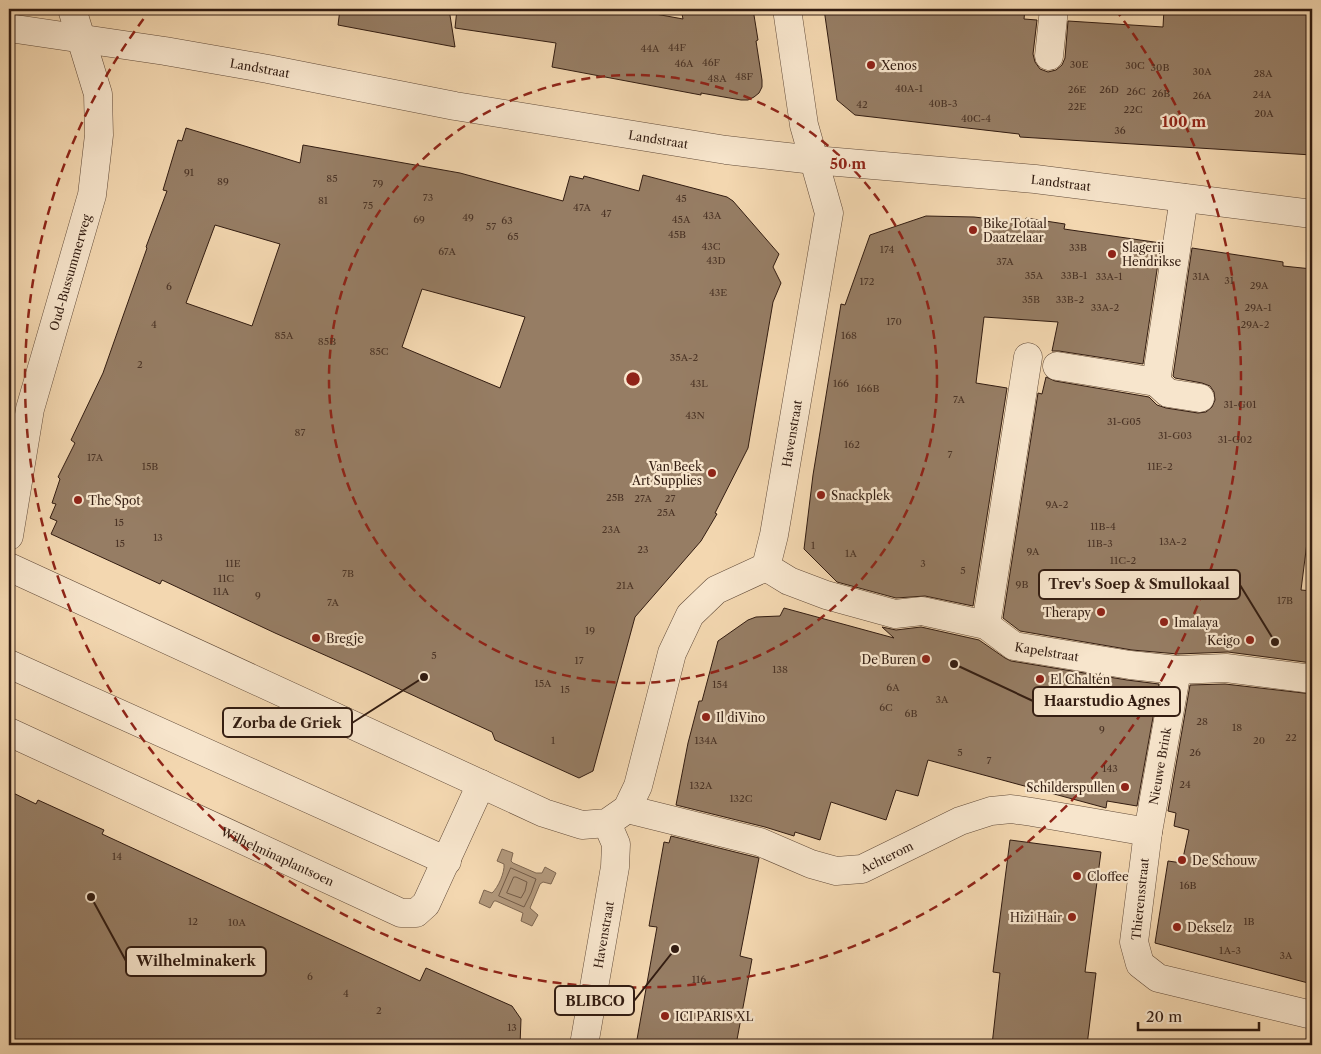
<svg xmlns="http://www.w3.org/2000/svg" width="1321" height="1054" font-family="'Libre Caslon Text',serif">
  <rect width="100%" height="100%" fill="#f3d7b0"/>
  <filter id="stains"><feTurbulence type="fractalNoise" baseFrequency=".004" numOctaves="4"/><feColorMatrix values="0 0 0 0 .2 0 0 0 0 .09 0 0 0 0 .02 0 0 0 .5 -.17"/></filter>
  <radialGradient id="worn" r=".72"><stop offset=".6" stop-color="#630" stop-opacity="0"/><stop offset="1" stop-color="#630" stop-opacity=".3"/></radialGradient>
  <!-- water -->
  <path fill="#b1977a" stroke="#7e6650" d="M502 849 513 853 511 861 513 863 536 873H542L545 867 556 873 551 884 543 882 540 884 530 908 538 915 532 926 521 921 523 913 496 901H494L490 908 479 903 484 890 492 893C498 888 505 872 504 864L497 861Z"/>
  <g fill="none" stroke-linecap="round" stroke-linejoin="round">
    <!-- shore -->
    <path stroke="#725a46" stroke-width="1" d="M511 868 536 879 531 893 524 907 499 896Z
      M514 877H516L527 882 525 891 521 898 507 893Z"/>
  </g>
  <!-- building -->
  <path fill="#967d64" stroke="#321c11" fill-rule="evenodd" d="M340 9H449L455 47 338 25Z
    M457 9H628L683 19 681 9H753L758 40 756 41 762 80V87L759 93 754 97 748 100H741L701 93V95L552 67 556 43 455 28Z
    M824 9H1025L1024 19 1037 20 1033 54 1035 62 1040 69 1048 72 1056 70 1062 65 1065 58 1068 21 1163 27 1164 9H1312V155L1020 137 1019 134 855 115 837 100Z
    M186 128 300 163 303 145 460 173 563 201 570 176 583 179 584 176 639 191 643 175 727 197 733 201 779 254 773 267 781 283 773 302 748 448 715 513 717 514 701 541 635 617 593 771 579 778 495 740 492 732 363 672 275 633 162 580 160 584 51 534 57 521 50 518 56 504 52 503 60 479 58 477 75 443 71 440 103 373 147 248 146 247 167 191 163 190 178 140 182 141ZM215 225 280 244 252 326 186 303ZM422 289 525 317 500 388 402 347Z
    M926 216 974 217 1026 223V218L1065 224 1064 229 1161 243 1143 364 1059 351H1052L1058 322 984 317 976 383 1007 388 973 606 925 596 896 598 837 582 804 549 813 475 841 304 845 305 870 235Z
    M1192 248 1283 262V266L1312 269V503L1301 590 1312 591V663L1228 652 1178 654 1132 650 1020 631 1003 618 1038 393 1042 394 1046 377 1055 381 1149 397 1157 405 1166 408 1198 413 1206 412 1212 407 1215 400 1214 392 1210 386 1202 383 1175 378 1173 376Z
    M784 608 894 638 882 627 896 630 921 627 979 640 1005 658 1011 661 1127 680 1159 684 1137 806 1107 801 1106 808 928 760 918 796 896 790 886 820 831 802 820 840 795 832 794 836 765 827 676 805 688 743 699 701H702L718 641 748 620 756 617 780 616Z
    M1225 684 1312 694V984L1155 943 1168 861 1182 863 1189 830 1174 826 1176 813 1168 811 1190 685Z
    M9 791 36 804 38 800 104 830 102 834 420 981 426 968 512 1006 521 1019 520 1045H9Z
    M671 836 759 858 740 956 752 959 736 1045H636L657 927 649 926 664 842 669 843Z
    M1010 840 1101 852 1085 972 1096 973 1087 1045H992L1000 973 993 972Z"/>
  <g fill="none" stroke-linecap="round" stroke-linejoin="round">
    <defs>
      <g id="minor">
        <path id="s1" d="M9 28 165 51 268 69 455 106 726 150 814 160 1035 179 1312 214"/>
        <path d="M1049 56 1054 9"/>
        <path d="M1184 198 1156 382 1168 393 1200 398"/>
        <path d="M1057 366 1156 382"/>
        <path id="s2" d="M9 536 30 409 92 195 99 135 98 94 72 9"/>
        <path d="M9 567 544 813 582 825 607 823 627 809 638 786 672 653 690 615 716 590 766 567"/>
        <path id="s3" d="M766 567 774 535 829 213 804 125 787 9"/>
        <path id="s4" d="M766 567 789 581 826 595 895 614 922 611 986 625 1014 646 1130 665 1177 670 1226 668 1312 679"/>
        <path d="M986 625 1028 357"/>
        <path d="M9 664 447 861"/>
        <path d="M1177 670 1148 832 1134 942 1140 964 1158 978 1312 1015"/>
        <path id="s5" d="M9 732 401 913H416L426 904 481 784"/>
        <path id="s6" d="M627 809 760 842 811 864 836 871 862 869 960 821 991 811 1011 809 1032 812 1148 832"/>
        <path id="s7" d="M584 1045 615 867 616 844 607 823"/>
      </g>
    </defs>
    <!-- minor casing -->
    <use href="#minor" stroke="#624b39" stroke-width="29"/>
    <!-- minor -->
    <use href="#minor" stroke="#f7e5cc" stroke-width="28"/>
  </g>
  <!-- distance rings -->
  <g fill="none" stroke="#8f2418" stroke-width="2.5" stroke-dasharray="9 6">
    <circle cx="633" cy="379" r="304"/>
    <path d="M1115 9A608 608 0 1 1 151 9"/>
  </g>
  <!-- markers -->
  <g fill="#8f2418" stroke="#f7e5cc" stroke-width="2">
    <circle cx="871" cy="65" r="5"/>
    <circle cx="973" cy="230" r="5"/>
    <circle cx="1112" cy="254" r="5"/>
    <circle cx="712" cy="473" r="5"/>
    <circle cx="821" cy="495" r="5"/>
    <circle cx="78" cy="500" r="5"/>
    <circle cx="1101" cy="612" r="5"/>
    <circle cx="1164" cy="622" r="5"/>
    <circle cx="316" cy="638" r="5"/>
    <circle cx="1250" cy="640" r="5"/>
    <circle cx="926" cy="659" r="5"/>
    <circle cx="1040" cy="679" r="5"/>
    <circle cx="706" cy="717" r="5"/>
    <circle cx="1125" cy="787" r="5"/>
    <circle cx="1182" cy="860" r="5"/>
    <circle cx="1077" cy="876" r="5"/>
    <circle cx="1072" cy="917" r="5"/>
    <circle cx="1177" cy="927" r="5"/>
    <circle cx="665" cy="1016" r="5"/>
  </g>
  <g text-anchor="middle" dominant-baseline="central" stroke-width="4.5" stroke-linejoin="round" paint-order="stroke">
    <!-- number labels -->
    <g font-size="10" fill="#4b3426">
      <text x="677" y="47">44F</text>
      <text x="650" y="48">44A</text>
      <text x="711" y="62">46F</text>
      <text x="684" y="63">46A</text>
      <text x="1079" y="64">30E</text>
      <text x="1135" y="65">30C</text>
      <text x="1160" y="67">30B</text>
      <text x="1202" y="71">30A</text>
      <text x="1263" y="73">28A</text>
      <text x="744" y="76">48F</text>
      <text x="717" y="78">48A</text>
      <text x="909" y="88">40A-1</text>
      <text x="1077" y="89">26E</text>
      <text x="1109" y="89">26D</text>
      <text x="1136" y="91">26C</text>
      <text x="1161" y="93">26B</text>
      <text x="1262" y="94">24A</text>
      <text x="1202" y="95">26A</text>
      <text x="943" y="103">40B-3</text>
      <text x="862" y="104">42</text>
      <text x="1077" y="106">22E</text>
      <text x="1133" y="109">22C</text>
      <text x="1264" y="113">20A</text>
      <text x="976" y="118">40C-4</text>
      <text x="1120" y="130">36</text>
      <text x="189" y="172">91</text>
      <text x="332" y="178">85</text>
      <text x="223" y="181">89</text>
      <text x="378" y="183">79</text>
      <text x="428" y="197">73</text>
      <text x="681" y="198">45</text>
      <text x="323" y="200">81</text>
      <text x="368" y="205">75</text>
      <text x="582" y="207">47A</text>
      <text x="606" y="213">47</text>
      <text x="712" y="215">43A</text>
      <text x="468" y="217">49</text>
      <text x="419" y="219">69</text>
      <text x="681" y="219">45A</text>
      <text x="507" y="220">63</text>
      <text x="491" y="226">57</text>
      <text x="677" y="234">45B</text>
      <text x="513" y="236">65</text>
      <text x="711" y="246">43C</text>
      <text x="1078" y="247">33B</text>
      <text x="887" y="249">174</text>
      <text x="447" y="251">67A</text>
      <text x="716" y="260">43D</text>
      <text x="1005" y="261">37A</text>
      <text x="1034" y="275">35A</text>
      <text x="1074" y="275">33B-1</text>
      <text x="1109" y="276">33A-1</text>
      <text x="1201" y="276">31A</text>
      <text x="1229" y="280">31</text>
      <text x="867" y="281">172</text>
      <text x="1259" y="285">29A</text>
      <text x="169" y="286">6</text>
      <text x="718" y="292">43E</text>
      <text x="1031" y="299">35B</text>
      <text x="1070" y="299">33B-2</text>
      <text x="1105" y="307">33A-2</text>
      <text x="1258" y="307">29A-1</text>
      <text x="894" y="321">170</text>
      <text x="154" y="324">4</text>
      <text x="1255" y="324">29A-2</text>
      <text x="284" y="335">85A</text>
      <text x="849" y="335">168</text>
      <text x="327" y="341">85B</text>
      <text x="379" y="351">85C</text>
      <text x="684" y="357">35A-2</text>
      <text x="140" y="364">2</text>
      <text x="699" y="383">43L</text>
      <text x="841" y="383">166</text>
      <text x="868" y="388">166B</text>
      <text x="959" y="399">7A</text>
      <text x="1240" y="404">31-G01</text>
      <text x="695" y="415">43N</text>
      <text x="1124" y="421">31-G05</text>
      <text x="300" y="432">87</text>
      <text x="1175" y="435">31-G03</text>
      <text x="1235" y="439">31-G02</text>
      <text x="852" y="444">162</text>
      <text x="950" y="454">7</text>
      <text x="95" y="457">17A</text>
      <text x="150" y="466">15B</text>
      <text x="1160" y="466">11E-2</text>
      <text x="615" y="497">25B</text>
      <text x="643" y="498">27A</text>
      <text x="670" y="498">27</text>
      <text x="1057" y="504">9A-2</text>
      <text x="666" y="512">25A</text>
      <text x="119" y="522">15</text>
      <text x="1103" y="526">11B-4</text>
      <text x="611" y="529">23A</text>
      <text x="158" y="537">13</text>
      <text x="1173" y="541">13A-2</text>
      <text x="120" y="543">15</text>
      <text x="1100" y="543">11B-3</text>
      <text x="813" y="545">1</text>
      <text x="643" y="549">23</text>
      <text x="1033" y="551">9A</text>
      <text x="851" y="553">1A</text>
      <text x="1123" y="560">11C-2</text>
      <text x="233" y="563">11E</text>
      <text x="923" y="563">3</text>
      <text x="963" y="570">5</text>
      <text x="348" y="573">7B</text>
      <text x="226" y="578">11C</text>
      <text x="1022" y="584">9B</text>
      <text x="625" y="585">21A</text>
      <text x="221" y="591">11A</text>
      <text x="258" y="595">9</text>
      <text x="1285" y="600">17B</text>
      <text x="333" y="602">7A</text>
      <text x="590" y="630">19</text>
      <text x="434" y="655">5</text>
      <text x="579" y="660">17</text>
      <text x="780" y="669">138</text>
      <text x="543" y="683">15A</text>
      <text x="720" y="684">154</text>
      <text x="893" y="687">6A</text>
      <text x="565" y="689">15</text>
      <text x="942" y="699">3A</text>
      <text x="886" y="707">6C</text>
      <text x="911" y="713">6B</text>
      <text x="1202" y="721">28</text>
      <text x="1237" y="727">18</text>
      <text x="1102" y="729">9</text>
      <text x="1291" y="737">22</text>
      <text x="553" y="740">1</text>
      <text x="706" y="740">134A</text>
      <text x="1259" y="740">20</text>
      <text x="960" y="752">5</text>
      <text x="1195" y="752">26</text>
      <text x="989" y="760">7</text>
      <text x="1110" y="768">143</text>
      <text x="1185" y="784">24</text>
      <text x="701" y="785">132A</text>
      <text x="741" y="798">132C</text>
      <text x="117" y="856">14</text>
      <text x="1188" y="885">16B</text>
      <text x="193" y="921">12</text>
      <text x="1249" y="921">1B</text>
      <text x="237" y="922">10A</text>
      <text x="1230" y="950">1A-3</text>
      <text x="1286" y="955">3A</text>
      <text x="310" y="976">6</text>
      <text x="699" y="979">116</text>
      <text x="346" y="993">4</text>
      <text x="379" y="1010">2</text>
      <text x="512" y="1027">13</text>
    </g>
    <!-- poi labels -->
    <g font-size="12" fill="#321c11" stroke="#f7e5cc" text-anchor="start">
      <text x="881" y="65">Xenos</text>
      <text x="983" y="223">Bike Totaal<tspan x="983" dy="14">Daatzelaar</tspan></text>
      <text x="1122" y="247">Slagerij<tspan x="1122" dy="14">Hendrikse</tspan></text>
      <text x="702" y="466" text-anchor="end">Van Beek<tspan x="702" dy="14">Art Supplies</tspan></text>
      <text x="831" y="495">Snackplek</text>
      <text x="88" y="500">The Spot</text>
      <text x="1091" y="612" text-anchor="end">Therapy</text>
      <text x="1174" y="622">Imalaya</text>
      <text x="326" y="638">Bregje</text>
      <text x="1240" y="640" text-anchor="end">Keigo</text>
      <text x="916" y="659" text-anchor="end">De Buren</text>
      <text x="1050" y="679">El Chaltén</text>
      <text x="716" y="717">Il diVino</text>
      <text x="1115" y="787" text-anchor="end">Schilderspullen</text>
      <text x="1192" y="860">De Schouw</text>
      <text x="1087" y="876">Cloffee</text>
      <text x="1062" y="917" text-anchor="end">Hizi Hair</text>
      <text x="1187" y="927">Dekselz</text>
      <text x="675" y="1016">ICI PARIS XL</text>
    </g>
    <!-- street labels -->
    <g font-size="12" fill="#321c11" stroke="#f7e5cc">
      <text stroke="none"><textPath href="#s1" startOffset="254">Landstraat</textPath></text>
      <text stroke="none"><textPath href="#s1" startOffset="659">Landstraat</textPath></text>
      <text stroke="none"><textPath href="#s1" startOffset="1064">Landstraat</textPath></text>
      <text stroke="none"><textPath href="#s2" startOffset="271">Oud-Bussummerweg</textPath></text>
      <text stroke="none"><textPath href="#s3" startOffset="136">Havenstraat</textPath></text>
      <text stroke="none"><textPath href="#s4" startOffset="299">Kapelstraat</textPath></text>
      <text transform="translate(1160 766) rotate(-80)">Nieuwe Brink</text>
      <text stroke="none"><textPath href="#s6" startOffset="272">Achterom</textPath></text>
      <text stroke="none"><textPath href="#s5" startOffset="296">Wilhelminaplantsoen</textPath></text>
      <text transform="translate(1140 899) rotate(-84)">Thierensstraat</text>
      <text stroke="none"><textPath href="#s7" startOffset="112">Havenstraat</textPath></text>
    </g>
  </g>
  <circle cx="633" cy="379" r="8" fill="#8f2418" stroke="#f7e5cc" stroke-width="2.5"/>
  <g font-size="15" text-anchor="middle" font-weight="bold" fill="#8f2418" stroke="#f7e5cc" stroke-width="4.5" stroke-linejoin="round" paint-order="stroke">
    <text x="1184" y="127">100 m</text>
    <text x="848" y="169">50 m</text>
  </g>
  <!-- callouts -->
  <path fill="none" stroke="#321c11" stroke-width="2" d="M1275 642L1240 585M954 664L1033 701M424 677L352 723M91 897L126 961M675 949L634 1001"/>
  <g fill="#321c11" stroke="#f7e5cc" stroke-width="2">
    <circle cx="1275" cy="642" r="5"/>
    <circle cx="954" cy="664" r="5"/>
    <circle cx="424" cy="677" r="5"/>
    <circle cx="91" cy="897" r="5"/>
    <circle cx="675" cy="949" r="5"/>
  </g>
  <g fill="#f7e5cc" stroke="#321c11" stroke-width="2">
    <rect x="1039" y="570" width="201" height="29" rx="5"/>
    <rect x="1033" y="687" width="147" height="29" rx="5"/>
    <rect x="223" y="708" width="129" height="29" rx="5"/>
    <rect x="126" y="947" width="140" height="29" rx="5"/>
    <rect x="555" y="986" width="79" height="29" rx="5"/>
  </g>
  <g font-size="14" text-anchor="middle" font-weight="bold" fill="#321c11">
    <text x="1139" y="589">Trev's Soep &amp; Smullokaal</text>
    <text x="1107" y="706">Haarstudio Agnes</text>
    <text x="287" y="728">Zorba de Griek</text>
    <text x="196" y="966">Wilhelminakerk</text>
    <text x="595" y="1006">BLIBCO</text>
  </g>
  <!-- margin -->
  <rect width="1321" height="1054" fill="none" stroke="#f3d7b0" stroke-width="30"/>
  <rect x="10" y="10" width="1301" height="1034" fill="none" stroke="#321c11" stroke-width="2.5"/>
  <rect x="15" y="15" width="1291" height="1024" fill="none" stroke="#321c11"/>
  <!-- scale -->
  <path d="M1138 1022v8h121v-8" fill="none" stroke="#321c11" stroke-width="2.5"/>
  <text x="1146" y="1022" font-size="15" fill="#321c11" stroke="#f7e5cc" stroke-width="4" paint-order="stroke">20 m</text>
  <rect width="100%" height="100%" filter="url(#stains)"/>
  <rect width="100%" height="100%" fill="url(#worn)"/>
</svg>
